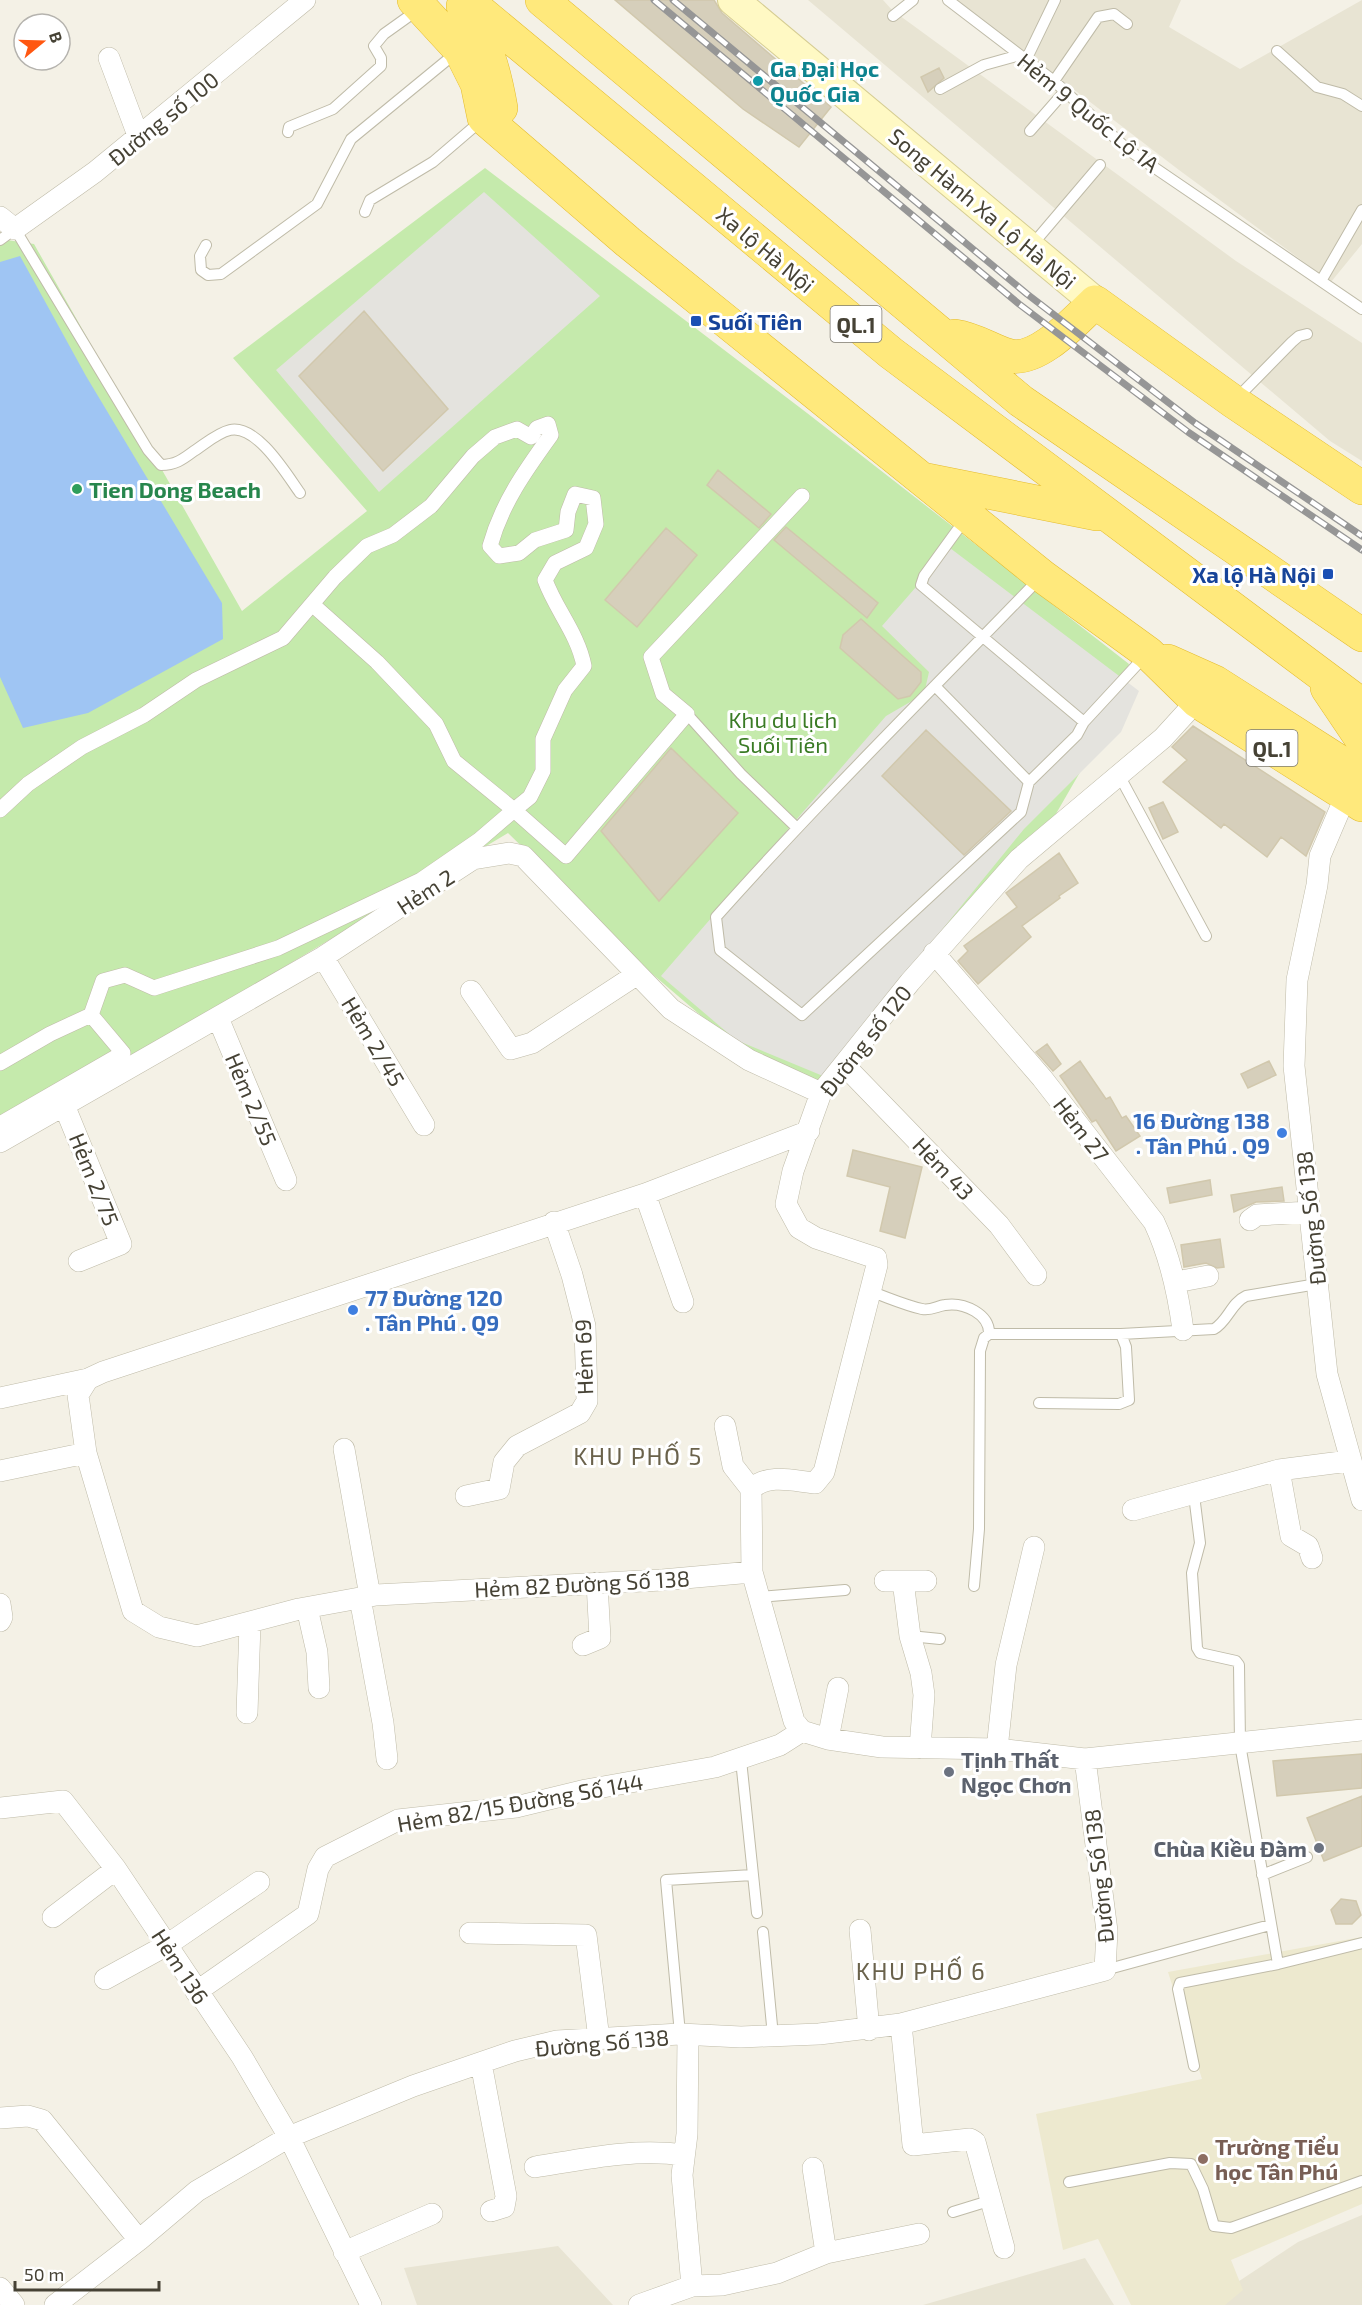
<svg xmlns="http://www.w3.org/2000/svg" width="1362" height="2305" font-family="'Exo 2',sans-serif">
  <rect width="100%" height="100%" fill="#f4f1e6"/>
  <!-- residential -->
  <path fill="#e8e4d3" d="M808 0H883L892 10 1236 261 1362 343V461L1330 441Z
    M957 0H1181L1169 27 1240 69 1362 0V244L1331 282 1179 170Z
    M1362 2215V2305H1203L1298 2242Z
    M558 2246 613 2305H417L404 2268Z
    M1085 2258 1114 2305H923Z"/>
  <!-- education -->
  <path fill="#ede9cf" d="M1362 1937V2204L1231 2260 1243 2290 1225 2305H1131L1098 2239 1063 2250 1036 2114 1202 2079 1168 1972Z"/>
  <!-- green -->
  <path fill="#c5eaac" d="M485 168 807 413 1129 664 1109 722 1042 838 822 1086 754 1061 650 972 508 833 0 1137V239L34 244 242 611 367 511 233 358Z"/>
  <!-- parking -->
  <path fill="#e4e3de" d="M484 192 600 296 379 492 276 370Z
    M950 548 1139 691 1121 732 1024 829 823 1076 736 1040 661 976 886 716 924 694 929 672 882 626Z"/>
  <!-- water -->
  <path fill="#9fc5f3" d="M20 256 86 376 222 603 223 639 88 713 23 728 0 677V262Z"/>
  <!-- building -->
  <path fill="#d6cfbb" stroke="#d1c8ad" stroke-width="1.5" d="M615 0H714L722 13 831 107 799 147 743 109Z
    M939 68 944 78 928 92 921 77Z
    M364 311 448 409 383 471 299 376Z
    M718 470 771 514 759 528 707 485Z
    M786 527 878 603 867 618 774 540Z
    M666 528 697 555 637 627 605 600Z
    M861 619 921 672V682L910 696 898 699 840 648 843 635Z
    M1193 726 1325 812 1306 856 1281 837 1267 857 1224 824 1221 828 1163 782 1187 760 1172 747Z
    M926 730 1011 811 964 855 882 776Z
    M671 748 738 813 659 901 601 831Z
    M1163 802 1178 832 1163 839 1149 808Z
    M1059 853 1078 883 1059 896 1060 898 1022 926 1031 937 978 984 958 961 968 951 964 946 1017 907 1006 893Z
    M1047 1044 1061 1064 1053 1071 1036 1052Z
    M1080 1061 1106 1099 1110 1097 1122 1118 1126 1116 1140 1136 1116 1151 1096 1120 1092 1122 1060 1076Z
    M1269 1061 1276 1075 1248 1088 1241 1074Z
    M853 1150 922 1167 905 1238 880 1231 890 1187 847 1176Z
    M1210 1180 1212 1195 1170 1203 1167 1188Z
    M1282 1187 1284 1201 1256 1202 1234 1212 1231 1195Z
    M1220 1239 1224 1267 1217 1268 1206 1263 1184 1267 1181 1245Z
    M1362 1754V1788L1277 1796 1273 1761Z
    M1362 1796V1846L1324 1861 1307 1818Z
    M1341 1899 1356 1901 1361 1915 1352 1924H1336L1331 1910Z"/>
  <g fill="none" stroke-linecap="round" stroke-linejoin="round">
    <defs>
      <path id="service" d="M948 0 1054 81 1127 149 1362 309
        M893 16 913 0
        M1277 51 1317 87 1343 94 1362 106
        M1026 60 1055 0
        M1054 81 1098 17 1114 14 1127 24
        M940 89 984 65 1020 55
        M1030 131 1065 91
        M288 132 289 127 333 109 381 66V58L374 46 384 34 419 9
        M365 212 370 200 433 162 482 120
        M0 240 15 229 148 450 161 465C175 465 182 460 194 451 205 444 217 433 230 430 257 424 287 475 300 493
        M206 245 200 256 201 270 208 275 221 274 317 204 351 139 457 52
        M1032 245 1100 165
        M1321 281 1362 210
        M1236 399 1292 342 1299 336 1307 334
        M966 518 924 576 921 585 1084 722 1077 735 1029 782 1021 812 802 1015 720 950 716 917C820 800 931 691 1039 579
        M935 686 1029 782
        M687 714 741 774 796 827
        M1084 722 1146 655
        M1119 775 1206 936
        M869 1291C887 1297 904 1305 922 1309 931 1311 937 1306 945 1305 964 1302 990 1314 989 1334
        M1039 1403 1119 1404 1129 1400 1126 1347 1121 1334 1214 1329C1228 1321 1231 1303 1246 1296L1317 1284
        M974 1586 979 1529 980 1351 984 1338 989 1334H1121
        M759 1597 845 1590
        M910 1636 940 1639
        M741 1760 757 1913
        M1262 1875 1307 1857
        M763 1932 773 2036
        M1278 1964 1362 1943
        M1105 1970 1270 1925
        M680 2034 666 1880 753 1875
        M1194 2066 1178 1989 1180 1983 1278 1964 1240 1744 1239 1665 1236 1661 1200 1653 1197 1648 1192 1573 1200 1543 1194 1495
        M1069 2182 1170 2163 1191 2164 1203 2189 1214 2226 1231 2228 1362 2181
        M953 2212 992 2200"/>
      <path id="pedestrian" d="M0 810 28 784 82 747 144 715 196 680 283 638 335 577 367 546 393 535 431 506 473 456 495 437 517 429 531 437 537 428 548 424 551 435C525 471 502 503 490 546L499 556 519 553 535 540 566 530 568 512 575 494 593 498 596 524 586 548 555 563 545 580C556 610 578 634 584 666L565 690 543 739V771L530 797 514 810 454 761 436 724 377 662 313 605
        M0 1063 50 1034 91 1015
        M0 1124 123 1053 91 1015 103 981 125 975 154 988 278 948 421 880 479 840 514 810 566 856 687 714 663 694 651 657 802 496"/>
      <path id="minor" d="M109 58 139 138
        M0 217 15 229 95 172 305 0
        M1204 693 1163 738 1019 859 910 982 821 1093 793 1171 786 1204 799 1228 816 1238 876 1258 877 1265 824 1472 815 1483C793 1481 769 1473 751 1489L752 1572 794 1721 802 1731 828 1739 882 1747 997 1749 1085 1759 1362 1730
        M1346 795 1320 856 1317 885 1297 980 1294 1066 1327 1374 1362 1500
        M934 953 1042 1078 1154 1222C1170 1256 1178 1292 1183 1330
        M323 957 424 1125
        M471 991 511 1049 532 1043 636 975
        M218 1018 286 1180
        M845 1066 999 1225 1036 1275
        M64 1105 121 1244 79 1261
        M0 1142 323 957 473 859 509 853 523 856 671 1009 749 1060 821 1093
        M645 1194 683 1302
        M1250 1220 1257 1215 1309 1212
        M1176 1282 1208 1276
        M0 1398 88 1379
        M725 1426 733 1466 751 1489
        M344 1449 370 1596
        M1279 1470 1291 1536 1308 1546 1312 1558
        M0 1471 86 1453
        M466 1496 499 1489 504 1462 517 1446 580 1413 587 1401 585 1326 572 1275 554 1222
        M1133 1510 1279 1470 1349 1461
        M752 1572 662 1580 376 1595 299 1609 197 1636 159 1627 133 1611 86 1453 78 1395 88 1379 103 1372 645 1194 809 1131
        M885 1581H903
        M360 1598 383 1723 387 1759
        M0 1604 2 1617 0 1621
        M307 1608 317 1652 319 1688
        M583 1645 600 1638 597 1583
        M247 1713 250 1624
        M828 1739 838 1688
        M920 1748 924 1695 921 1673 910 1636 903 1581H926
        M997 1749 1006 1665 1034 1547
        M0 1808 63 1801 116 1869 242 2057 289 2137 371 2305
        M53 1917 116 1869
        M860 1930 869 2030
        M470 1933 586 1935 599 2039
        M105 1979 167 1945 259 1882
        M196 1992 308 1914 318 1869 325 1857 398 1820 516 1807 586 1790 715 1767 780 1745 802 1731
        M901 2024 913 2145 970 2139 975 2142 1004 2248
        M481 2063 506 2196 504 2207 491 2211
        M0 2118 28 2116 42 2120 139 2240
        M535 2167C585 2159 633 2148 684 2155
        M813 2168 826 2253
        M344 2252 432 2214
        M692 2286 722 2285 777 2273 826 2253 919 2234
        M0 2288 14 2305
        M55 2305 139 2240 197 2191 289 2137 413 2086 515 2051 557 2041 680 2034 741 2037 819 2034 901 2024 1105 1970 1107 1931 1085 1759
        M639 2305 692 2286 682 2175 687 2134 688 2035"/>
      <path id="secondary" d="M733 0 1095 302"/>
      <path id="trunk" d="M414 0 460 50 477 84 484 118 628 242 1042 576 1148 653 1197 701 1362 805
        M466 0 891 353 1362 705
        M542 0 1021 401 1362 635
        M463 6C486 41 494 68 501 108
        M955 336C975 339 989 349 1007 355 1036 365 1076 320 1095 302L1234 402 1362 488
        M927 480 1097 514
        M1168 661 1215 682 1362 776
        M1327 688 1362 740"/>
    </defs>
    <!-- service casing -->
    <use href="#service" stroke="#bfbba8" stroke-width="12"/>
    <!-- pedestrian casing -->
    <use href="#pedestrian" stroke="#bfbba8" stroke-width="16"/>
    <!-- minor casing -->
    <use href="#minor" stroke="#bfbba8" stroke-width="22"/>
    <!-- secondary casing -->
    <use href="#secondary" stroke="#d6cd93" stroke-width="32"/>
    <!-- trunk casing -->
    <use href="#trunk" stroke="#e4bb2f" stroke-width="34"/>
    <!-- service -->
    <use href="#service" stroke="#fff" stroke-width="10"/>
    <!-- pedestrian -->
    <use href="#pedestrian" stroke="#fff" stroke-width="15"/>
    <!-- minor -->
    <use href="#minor" stroke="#fff" stroke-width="21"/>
    <!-- secondary -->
    <use href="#secondary" stroke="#fff9c4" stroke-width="30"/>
    <!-- trunk -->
    <use href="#trunk" stroke="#ffe97c" stroke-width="33"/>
    <defs>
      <path id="rail" d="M654 0 1019 304 1188 432 1362 550
        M673 0 1027 294 1195 423 1362 536"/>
    </defs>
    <!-- rail casing -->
    <use href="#rail" stroke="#969696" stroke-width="7"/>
    <!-- rail -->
    <use href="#rail" stroke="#fff" stroke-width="4.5" stroke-dasharray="14" stroke-linecap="butt"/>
  </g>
  <!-- markers -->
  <circle fill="#0f9aa8" stroke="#fff" stroke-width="2" cx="758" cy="81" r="6"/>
  <g fill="#1a4fb4" stroke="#fff" stroke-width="2">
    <rect x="690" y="315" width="12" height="12" rx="3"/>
    <rect x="1322" y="568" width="12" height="12" rx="3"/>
  </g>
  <circle fill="#2e9e5b" stroke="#fff" stroke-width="2" cx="77" cy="489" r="6"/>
  <g fill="#3f7fe0" stroke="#fff" stroke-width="2">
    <circle cx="1282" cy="1133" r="6"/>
    <circle cx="353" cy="1310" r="6"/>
  </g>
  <g fill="#6b7280" stroke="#fff" stroke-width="2">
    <circle cx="949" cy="1772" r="6"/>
    <circle cx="1319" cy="1848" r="6"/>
  </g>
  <circle fill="#8d6e63" stroke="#fff" stroke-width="2" cx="1203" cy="2159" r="6"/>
  <g text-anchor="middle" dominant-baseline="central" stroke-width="6" stroke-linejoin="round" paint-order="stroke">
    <!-- shield labels -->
    <g fill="#fff" stroke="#7e7b72" stroke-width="1.5">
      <rect x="830.5" y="306" width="51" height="36" rx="4.5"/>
      <rect x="1246.5" y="730" width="51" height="36" rx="4.5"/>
    </g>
    <g font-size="21" font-weight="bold" fill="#464235">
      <text x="856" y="324">QL.1</text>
      <text x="1272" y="748">QL.1</text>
    </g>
    <!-- culture labels -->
    <g font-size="22" font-weight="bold" fill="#0d838f" stroke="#fff" text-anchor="start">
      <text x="770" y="68">Ga Đại Học<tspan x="770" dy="25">Quốc Gia</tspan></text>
    </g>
    <!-- street labels -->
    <g font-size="22" fill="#464235" stroke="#fff">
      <text transform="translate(1089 112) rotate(39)">Hẻm 9 Quốc Lộ 1A</text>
      <text transform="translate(163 118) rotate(-39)">Đường số 100</text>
      <text transform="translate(983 208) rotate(40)">Song Hành Xa Lộ Hà Nội</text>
      <text transform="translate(766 249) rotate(40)">Xa lộ Hà Nội</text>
      <text transform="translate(425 891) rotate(-33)">Hẻm 2</text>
      <text transform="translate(865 1040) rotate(-52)">Đường số 120</text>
      <text transform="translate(374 1041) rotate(59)">Hẻm 2/45</text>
      <text transform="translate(252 1099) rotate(67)">Hẻm 2/55</text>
      <text transform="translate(1082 1129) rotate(52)">Hẻm 27</text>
      <text transform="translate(944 1168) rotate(46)">Hẻm 43</text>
      <text transform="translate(95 1179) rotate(68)">Hẻm 2/75</text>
      <text transform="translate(1310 1218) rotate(-96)">Đường Số 138</text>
      <text transform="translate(583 1357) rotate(-92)">Hẻm 69</text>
      <text transform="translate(582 1583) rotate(-3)">Hẻm 82 Đường Số 138</text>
      <text transform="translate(520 1802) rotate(-10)">Hẻm 82/15 Đường Số 144</text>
      <text transform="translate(1098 1876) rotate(-96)">Đường Số 138</text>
      <text transform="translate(181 1966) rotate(57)">Hẻm 136</text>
      <text transform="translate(602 2042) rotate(-5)">Đường Số 138</text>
    </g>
    <!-- transit labels -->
    <g font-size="22" font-weight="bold" fill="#164399" stroke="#fff" text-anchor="start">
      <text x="708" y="321">Suối Tiên</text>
      <text x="1316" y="574" text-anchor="end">Xa lộ Hà Nội</text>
    </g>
    <!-- leisure labels -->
    <g font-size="22" font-weight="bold" fill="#27864d" stroke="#fff" text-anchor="start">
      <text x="89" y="489">Tien Dong Beach</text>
    </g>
    <!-- park labels -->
    <g font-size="22" fill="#3a7b25" stroke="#fff">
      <text x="783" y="719">Khu du lịch<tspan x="783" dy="25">Suối Tiên</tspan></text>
    </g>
    <!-- shop labels -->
    <g font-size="22" font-weight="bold" fill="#366cbe" stroke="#fff" text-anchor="end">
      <text x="1270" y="1120">16 Đường 138<tspan x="1270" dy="25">. Tân Phú . Q9</tspan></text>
      <text x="365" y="1297" text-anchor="start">77 Đường 120<tspan x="365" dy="25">. Tân Phú . Q9</tspan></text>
    </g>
    <!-- worship labels -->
    <g font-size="22" font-weight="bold" fill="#5b616d" stroke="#fff" text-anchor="start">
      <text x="961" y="1759">Tịnh Thất<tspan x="961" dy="25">Ngọc Chơn</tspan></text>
      <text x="1307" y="1848" text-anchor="end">Chùa Kiều Đàm</text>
    </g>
    <!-- education labels -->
    <g font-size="22" font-weight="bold" fill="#785e54" stroke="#fff" text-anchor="start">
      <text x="1215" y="2146">Trường Tiểu<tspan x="1215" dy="25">học Tân Phú</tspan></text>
    </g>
    <!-- neighbourhood labels -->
    <g font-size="24" letter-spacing="1.5" fill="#6a624b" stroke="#fff">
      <text x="638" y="1455">KHU PHỐ 5</text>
      <text x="921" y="1970">KHU PHỐ 6</text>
    </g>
  </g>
  <!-- north arrow -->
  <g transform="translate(42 42) rotate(71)"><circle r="28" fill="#ffffff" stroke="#b5b3ae" stroke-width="1.5"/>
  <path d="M0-4.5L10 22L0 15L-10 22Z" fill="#ff5711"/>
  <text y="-9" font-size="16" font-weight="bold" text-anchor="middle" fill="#464235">B</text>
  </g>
  <!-- scale -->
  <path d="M15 2281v9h144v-9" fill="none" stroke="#464235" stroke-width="3"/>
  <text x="24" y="2281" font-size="18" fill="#464235" stroke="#ffffff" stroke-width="4.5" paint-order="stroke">50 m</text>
</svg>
